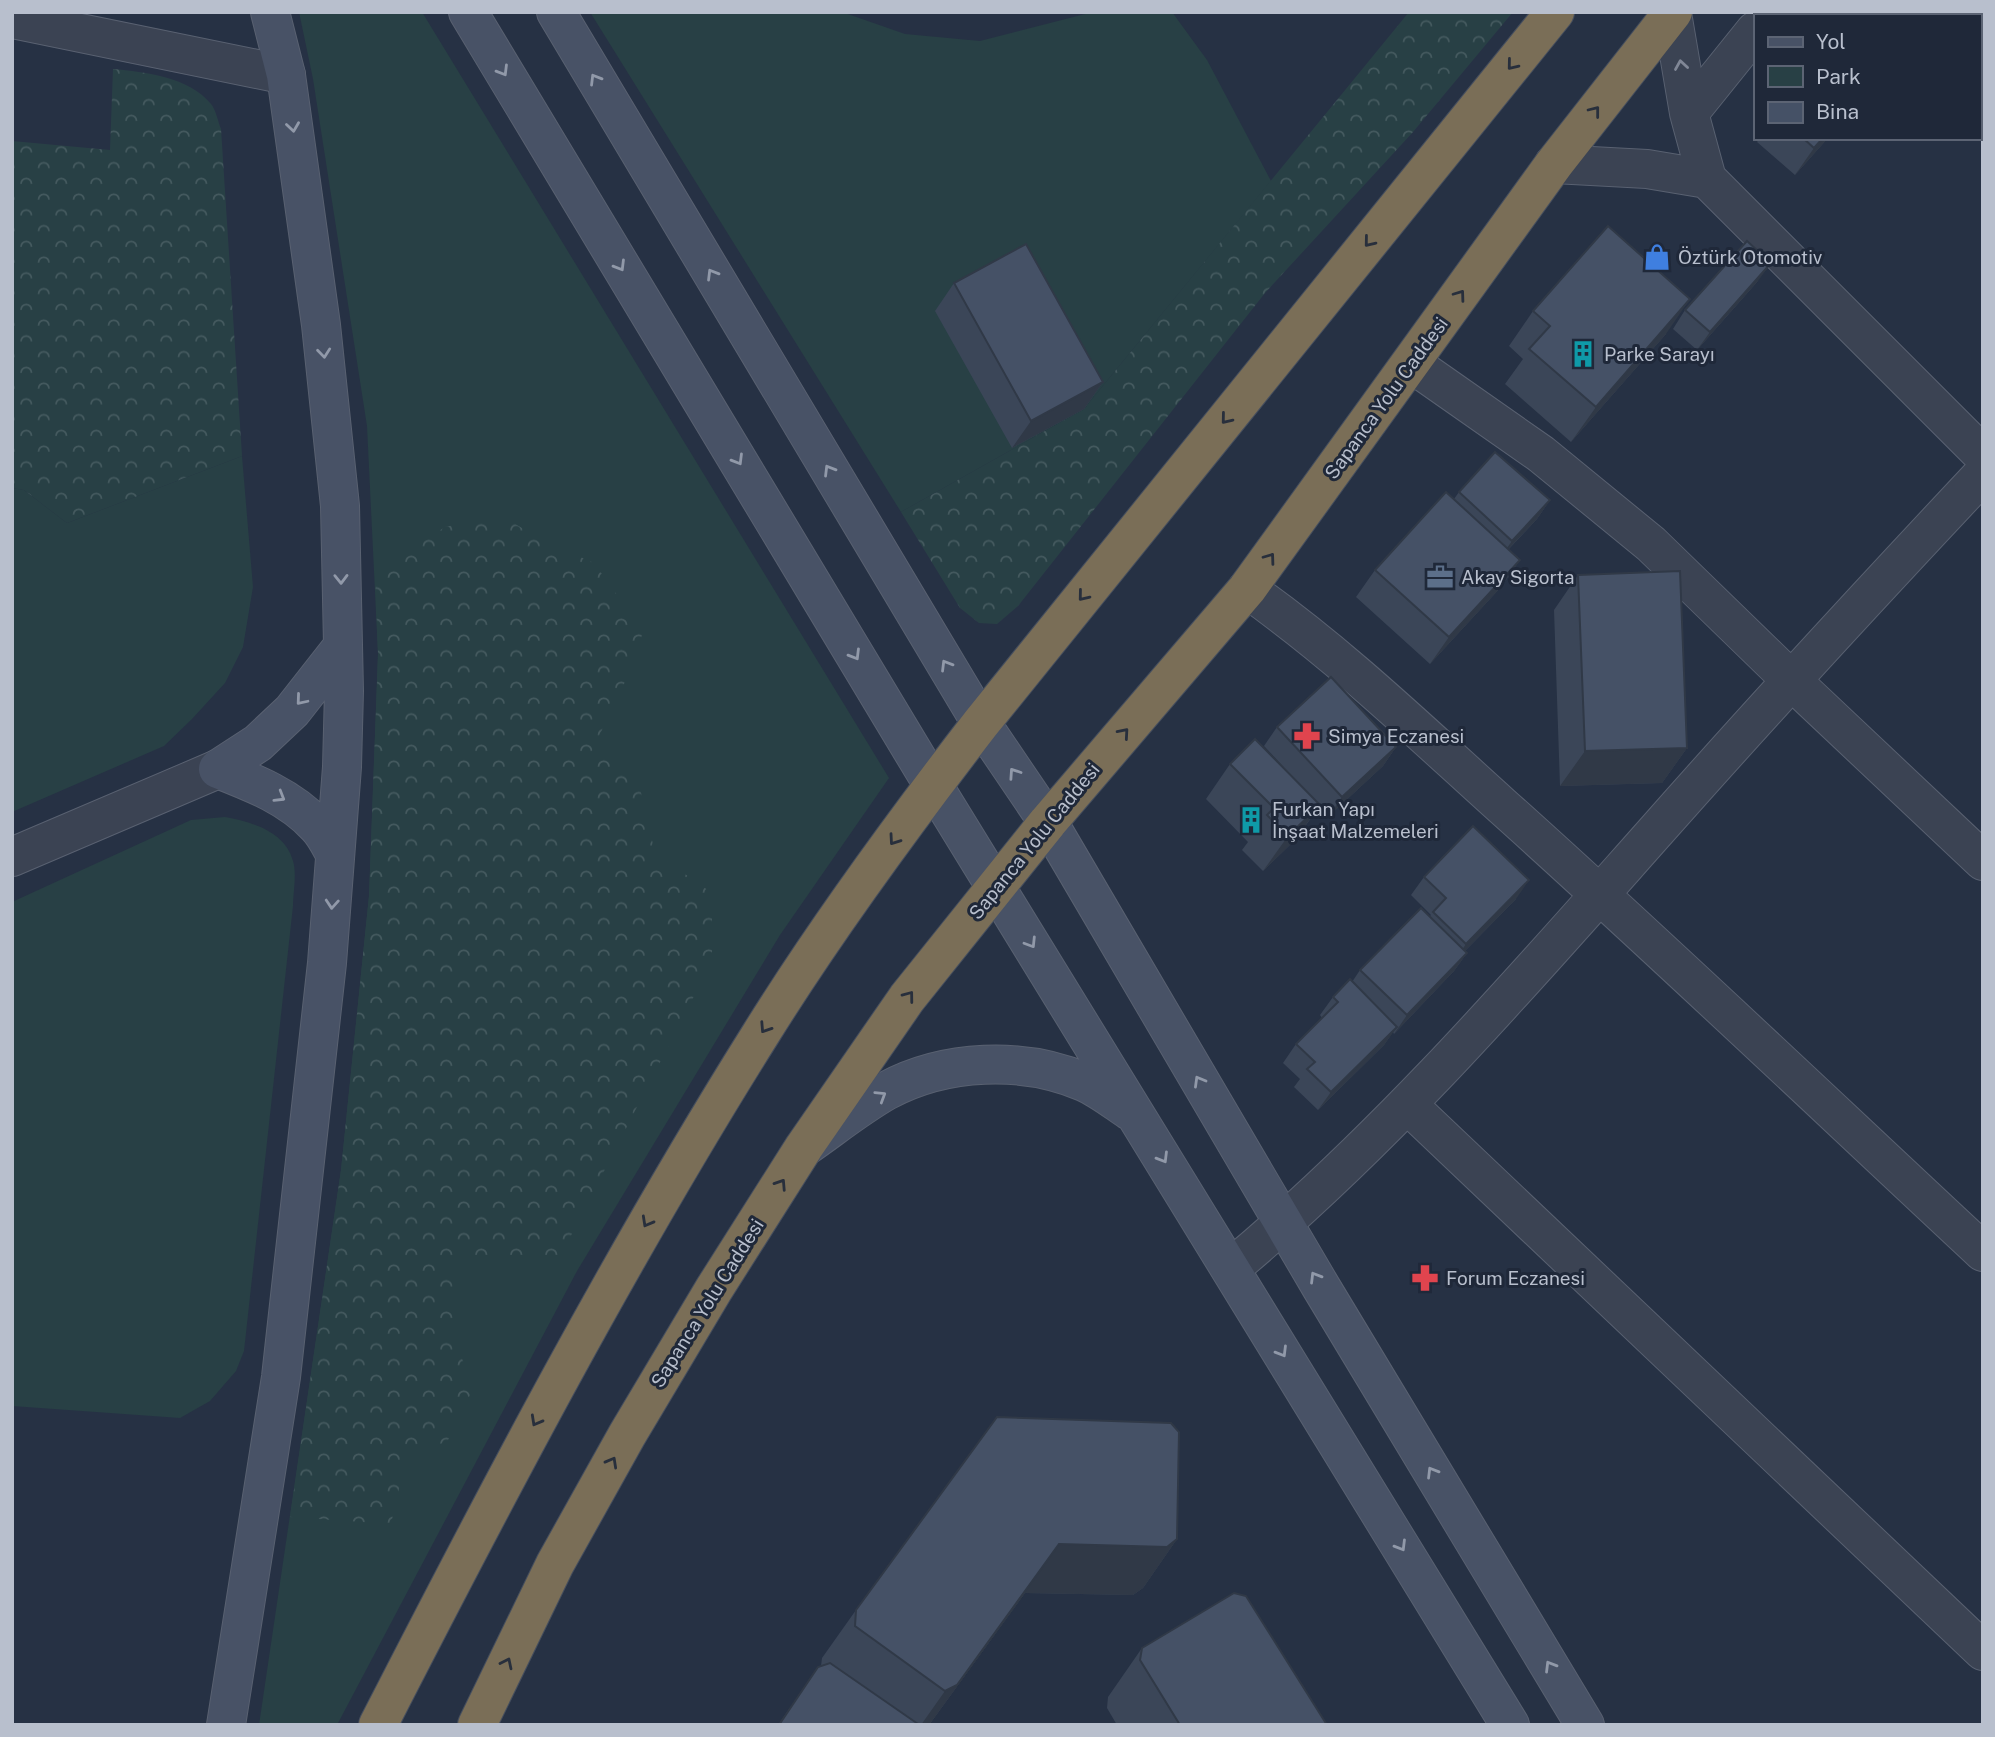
<svg xmlns="http://www.w3.org/2000/svg" width="1995" height="1737" font-family="'Public Sans',sans-serif">
  <defs>
    <pattern id="forest-crowns" width="20" height="18" patternUnits="userSpaceOnUse" patternTransform="scale(1.75)"><rect width="20" height="18" fill="#284045"/><path d="M2 6a3 3 0 1 1 6 0M12 15a3 3 0 1 1 6 0" fill="none" stroke="#455a5f"/></pattern>
  </defs>
  <rect width="100%" height="100%" fill="#263144"/>
  <!-- green -->
  <path fill="#284045" d="M299 12H422L889 778 780 935 577 1271 337 1725H259L341 1170 369 896 378 654 367 426 313 79Z
    M590 12H842L905 34 980 41 1093 12H1172L1207 60 1271 181 1084 409 901 512Z
    M242 456 253 587 243 647 225 683 192 719 164 746 12 812V488L24 490 67 523Z
    M225 817C251 822 285 831 293 861 297 874 293 893 293 906L244 1351 236 1371 210 1401 180 1418 12 1406V902L191 820Z"/>
  <!-- forest -->
  <path fill="url(#forest-crowns)" d="M1409 12H1513L1413 132 1265 293 1018 606 997 624 979 623 960 608 901 512 1084 409Z
    M113 69C145 72 189 77 211 104 216 110 218 122 221 129L242 456 67 523 24 490 12 488V141L110 150Z
    M500 515 544 541 594 563 643 631 634 663 590 755 619 754 639 784 655 853 712 893V961L561 1255H456L455 1342 474 1387 447 1442 407 1453 391 1524 290 1517 341 1170 369 896 378 654 375 573 445 527Z"/>
  <g fill="none" stroke-linecap="round" stroke-linejoin="round">
    <defs>
      <path id="street" d="M1913 12 1917 16
        M1672 13 1689 113 1707 179 1983 455
        M12 19 286 75
        M1979 69 1983 72
        M1689 113 1755 31
        M1554 164 1647 169 1707 179
        M1411 363 1541 454 1651 544 1790 679 1983 861
        M1247 589C1338 653 1419 731 1501 805 1664 951 1823 1103 1983 1252
        M12 857 218 769
        M1408 1105 1983 1651
        M1231 1268C1387 1138 1521 983 1656 831 1763 710 1872 592 1983 474"/>
      <path id="secondary" d="M468 12 933 785 1510 1725
        M556 12 981 723 1048 822 1321 1287 1585 1725
        M218 769 258 743 292 711 343 646
        M218 769C254 783 290 797 317 826 325 834 330 845 335 854
        M806 1146C832 1128 858 1107 886 1091 945 1059 1023 1056 1084 1082 1100 1089 1115 1101 1130 1111
        M226 1725 281 1377 327 963 342 767 344 691 340 506 321 325 286 75 270 12"/>
      <path id="highway" d="M378 1725C498 1491 620 1258 760 1035 827 927 903 824 981 723L1555 12
        M477 1725 555 1564 627 1435 714 1289 804 1147 907 998 1048 822 1247 589 1554 164 1673 12"/>
    </defs>
    <!-- street casing -->
    <use href="#street" stroke="#596171" stroke-width="40"/>
    <!-- secondary casing -->
    <use href="#secondary" stroke="#596171" stroke-width="40"/>
    <!-- highway casing -->
    <use href="#highway" stroke="#454e5e" stroke-width="40"/>
    <!-- street -->
    <use href="#street" stroke="#3b4353" stroke-width="38"/>
    <!-- secondary -->
    <use href="#secondary" stroke="#485266" stroke-width="38"/>
    <!-- highway -->
    <use href="#highway" stroke="#7a6e57" stroke-width="38"/>
  </g>
  <!-- wall -->
  <path fill="#3b4658" d="M1760 138H1828L1795 175 1757 142Z
    M1758 281 1697 350 1673 329 1685 310Z
    M954 283 1103 382 1084 409 1012 448 935 311Z
    M1533 311 1666 334 1571 442 1505 384 1523 359 1509 346Z
    M1459 492 1550 500 1537 519 1508 550 1520 560 1501 587 1430 664 1356 597 1375 570 1454 499Z
    M1578 575 1687 748 1662 783 1560 786 1554 610Z
    M1277 727 1396 747 1383 766 1329 816 1320 806 1295 840 1263 871 1242 850 1248 842 1206 799 1230 764 1314 800 1264 746Z
    M1424 877 1516 899 1465 951 1467 953 1454 971 1394 1034 1393 1032 1384 1045 1318 1110 1294 1087 1300 1079 1283 1063 1296 1044 1322 1018 1320 1015 1333 997 1352 982 1360 970 1430 916 1431 915 1411 895Z
    M1177 1539 1143 1588 1133 1595 1025 1593 929 1725H778L818 1667 821 1666 822 1658 856 1610Z
    M1142 1648 1327 1725H1117L1107 1708 1108 1697Z"/>
  <!-- shaded-wall -->
  <path fill="#303947" d="M1823 138H1828L1795 175 1814 148Z
    M1771 263 1758 281 1697 350 1710 332Z
    M1690 299 1666 334 1571 442 1596 407Z
    M1103 382 1084 409 1012 448 1031 421Z
    M1550 500 1537 519 1499 559 1512 541Z
    M1520 560 1501 587 1430 664 1449 637Z
    M1396 747 1383 766 1329 816 1342 797Z
    M1687 748 1662 783 1560 786 1585 751Z
    M1320 805 1295 840 1263 871 1288 836Z
    M1529 880 1516 899 1453 963 1466 944Z
    M1467 953 1454 971 1394 1034 1407 1015Z
    M1397 1027 1384 1045 1318 1110 1331 1092Z
    M1177 1539 1143 1588 1133 1595 1025 1593 929 1725H921L945 1691 1059 1544Z"/>
  <!-- building -->
  <path fill="#455166" stroke="#303947" stroke-width="2" d="M1833 12H1874L1878 16H1830Z
    M1803 138H1823L1814 148Z
    M1608 226 1690 299 1596 407 1529 349 1550 326 1533 311Z
    M1747 241 1771 263 1710 332 1685 310Z
    M1026 244 1103 382 1031 421 954 283Z
    M1495 452 1550 500 1512 541 1459 492Z
    M1446 492 1520 560 1449 637 1375 570Z
    M1680 571 1687 748 1585 751 1578 575Z
    M1331 677 1396 747 1342 797 1277 727Z
    M1255 739 1320 805 1288 836 1267 815 1274 808 1230 764Z
    M1473 826 1529 880 1466 944 1433 912 1446 898 1424 877Z
    M1421 908 1467 953 1407 1015 1360 970Z
    M1350 979 1397 1027 1331 1092 1307 1069 1315 1062 1296 1044 1338 1002 1333 997Z
    M997 1417 1171 1423 1179 1432 1177 1539 1167 1547 1059 1544 957 1685 945 1691 855 1626 856 1610Z
    M1234 1593 1246 1596 1327 1725H1180L1140 1660 1142 1648Z
    M830 1663 918 1724V1725H779L818 1667Z"/>
  <!-- one-way arrows -->
  <defs><path id="oneway-chevron" d="M-2-3.5L2.5 0L-2 3.5" fill="none" stroke-width="1.6" stroke-linecap="round" stroke-linejoin="round" transform="scale(1.75)"/></defs>
  <g stroke="#282f3c">
    <use href="#oneway-chevron" transform="translate(1512 65) rotate(129)"/>
    <use href="#oneway-chevron" transform="translate(1595 111) rotate(-52)"/>
    <use href="#oneway-chevron" transform="translate(1369 242) rotate(129)"/>
    <use href="#oneway-chevron" transform="translate(1460 295) rotate(-54)"/>
    <use href="#oneway-chevron" transform="translate(1226 419) rotate(129)"/>
    <use href="#oneway-chevron" transform="translate(1270 558) rotate(-54)"/>
    <use href="#oneway-chevron" transform="translate(1083 596) rotate(129)"/>
    <use href="#oneway-chevron" transform="translate(1124 733) rotate(-49)"/>
    <use href="#oneway-chevron" transform="translate(894 840) rotate(125)"/>
    <use href="#oneway-chevron" transform="translate(909 996) rotate(-53)"/>
    <use href="#oneway-chevron" transform="translate(765 1028) rotate(123)"/>
    <use href="#oneway-chevron" transform="translate(781 1184) rotate(-57)"/>
    <use href="#oneway-chevron" transform="translate(647 1222) rotate(119)"/>
    <use href="#oneway-chevron" transform="translate(536 1421) rotate(119)"/>
    <use href="#oneway-chevron" transform="translate(612 1462) rotate(-61)"/>
    <use href="#oneway-chevron" transform="translate(507 1663) rotate(-64)"/>
  </g>
  <use stroke="#808796" href="#oneway-chevron" transform="translate(1681 65) rotate(-99)"/>
  <g stroke="#9199a9">
    <use href="#oneway-chevron" transform="translate(503 71) rotate(59)"/>
    <use href="#oneway-chevron" transform="translate(595 79) rotate(-121)"/>
    <use href="#oneway-chevron" transform="translate(293 127) rotate(82)"/>
    <use href="#oneway-chevron" transform="translate(620 266) rotate(59)"/>
    <use href="#oneway-chevron" transform="translate(712 274) rotate(-121)"/>
    <use href="#oneway-chevron" transform="translate(324 353) rotate(84)"/>
    <use href="#oneway-chevron" transform="translate(738 460) rotate(59)"/>
    <use href="#oneway-chevron" transform="translate(829 470) rotate(-121)"/>
    <use href="#oneway-chevron" transform="translate(341 579) rotate(89)"/>
    <use href="#oneway-chevron" transform="translate(855 655) rotate(59)"/>
    <use href="#oneway-chevron" transform="translate(946 665) rotate(-121)"/>
    <use href="#oneway-chevron" transform="translate(301 700) rotate(130)"/>
    <use href="#oneway-chevron" transform="translate(1014 773) rotate(-124)"/>
    <use href="#oneway-chevron" transform="translate(280 797) rotate(31)"/>
    <use href="#oneway-chevron" transform="translate(332 904) rotate(94)"/>
    <use href="#oneway-chevron" transform="translate(1031 943) rotate(58)"/>
    <use href="#oneway-chevron" transform="translate(1199 1081) rotate(-120)"/>
    <use href="#oneway-chevron" transform="translate(881 1096) rotate(-32)"/>
    <use href="#oneway-chevron" transform="translate(1163 1158) rotate(59)"/>
    <use href="#oneway-chevron" transform="translate(1315 1277) rotate(-121)"/>
    <use href="#oneway-chevron" transform="translate(1282 1352) rotate(59)"/>
    <use href="#oneway-chevron" transform="translate(1432 1472) rotate(-121)"/>
    <use href="#oneway-chevron" transform="translate(1401 1546) rotate(59)"/>
    <use href="#oneway-chevron" transform="translate(1550 1666) rotate(-121)"/>
  </g>
  <!-- icons -->
  <defs>
    <symbol id="shop-bare" viewBox="-9 -9 18 18"><path d="M-5-2.5h2.3a2.7 3.5 0 0 1 5.4 0H5L5.5 6h-11ZM-1.5-2.5h3a1.5 2.3 0 0 0-3 0Z" fill="#3f7fe0" stroke="#1f2839" stroke-width="2.5" paint-order="stroke"/></symbol>
    <symbol id="building-bare" viewBox="-9 -9 18 18"><path d="M-4-6H4V6H1V3H-1V6H-4ZM-2.5-4.3h1.7v1.8h-1.7ZM.8-4.3h1.7v1.8H.8ZM-2.5-1h1.7V.8h-1.7ZM.8-1h1.7V.8H.8Z" fill="#0f9aa8" stroke="#1f2839" stroke-width="2.5" paint-order="stroke"/></symbol>
    <symbol id="office-bare" viewBox="-9 -9 18 18"><path d="M-6-3h4V-5.5h4V-3h4V5H-6ZM-1-4.5V-3h2v-1.5ZM-6 0V1H6V0Z" fill="#5c6f8a" stroke="#1f2839" stroke-width="2.5" paint-order="stroke"/></symbol>
    <symbol id="pharmacy-bare" viewBox="-9 -9 18 18"><path d="M-2-6h4v4h4v4h-4v4h-4v-4h-4v-4h4Z" fill="#e0444e" stroke="#1f2839" stroke-width="2.5" paint-order="stroke"/></symbol>
  </defs>
  <g fill-rule="evenodd">
    <use href="#shop-bare" x="1638" y="238" width="38" height="38"/>
    <use href="#building-bare" x="1564" y="335" width="38" height="38"/>
    <use href="#office-bare" x="1421" y="558" width="38" height="38"/>
    <use href="#pharmacy-bare" x="1288" y="717" width="38" height="38"/>
    <use href="#building-bare" x="1232" y="801" width="38" height="38"/>
    <use href="#pharmacy-bare" x="1406" y="1259" width="38" height="38"/>
  </g>
  <g text-anchor="middle" dominant-baseline="central" stroke-width="6" stroke-linejoin="round" paint-order="stroke">
    <!-- poi labels -->
    <g font-size="19" fill="#b8bfcd" stroke="#1f2839" text-anchor="start">
      <text x="1678" y="257">Öztürk Otomotiv</text>
      <text x="1604" y="354">Parke Sarayı</text>
      <text x="1461" y="577">Akay Sigorta</text>
      <text x="1328" y="736">Simya Eczanesi</text>
      <text x="1272" y="809">Furkan Yapı<tspan x="1272" dy="22">İnşaat Malzemeleri</tspan></text>
      <text x="1446" y="1278">Forum Eczanesi</text>
    </g>
    <!-- street labels -->
    <g font-size="19" fill="#b8bfcd" stroke="#1f2839">
      <text transform="translate(1386 398) rotate(-54)">Sapanca Yolu Caddesi</text>
      <text transform="translate(1034 841) rotate(-51)">Sapanca Yolu Caddesi</text>
      <text transform="translate(707 1303) rotate(-58)">Sapanca Yolu Caddesi</text>
    </g>
  </g>
  <!-- border -->
  <rect width="1995" height="1737" fill="none" stroke="#b8bfcd" stroke-width="28"/>
  <!-- legend -->
  <rect x="1754" y="14" width="228" height="126" fill="#1f2839" stroke="#5c6474" stroke-width="2"/>
  <rect x="1768" y="37" width="35" height="10" fill="#485266" stroke="#5c6474" stroke-width="2"/>
  <text x="1816" y="49" font-size="21" fill="#b8bfcd">Yol</text>
  <rect x="1768" y="66" width="35" height="21" fill="#284045" stroke="#5c6474" stroke-width="2"/>
  <text x="1816" y="84" font-size="21" fill="#b8bfcd">Park</text>
  <rect x="1768" y="102" width="35" height="21" fill="#455166" stroke="#5c6474" stroke-width="2"/>
  <text x="1816" y="119" font-size="21" fill="#b8bfcd">Bina</text>
</svg>
